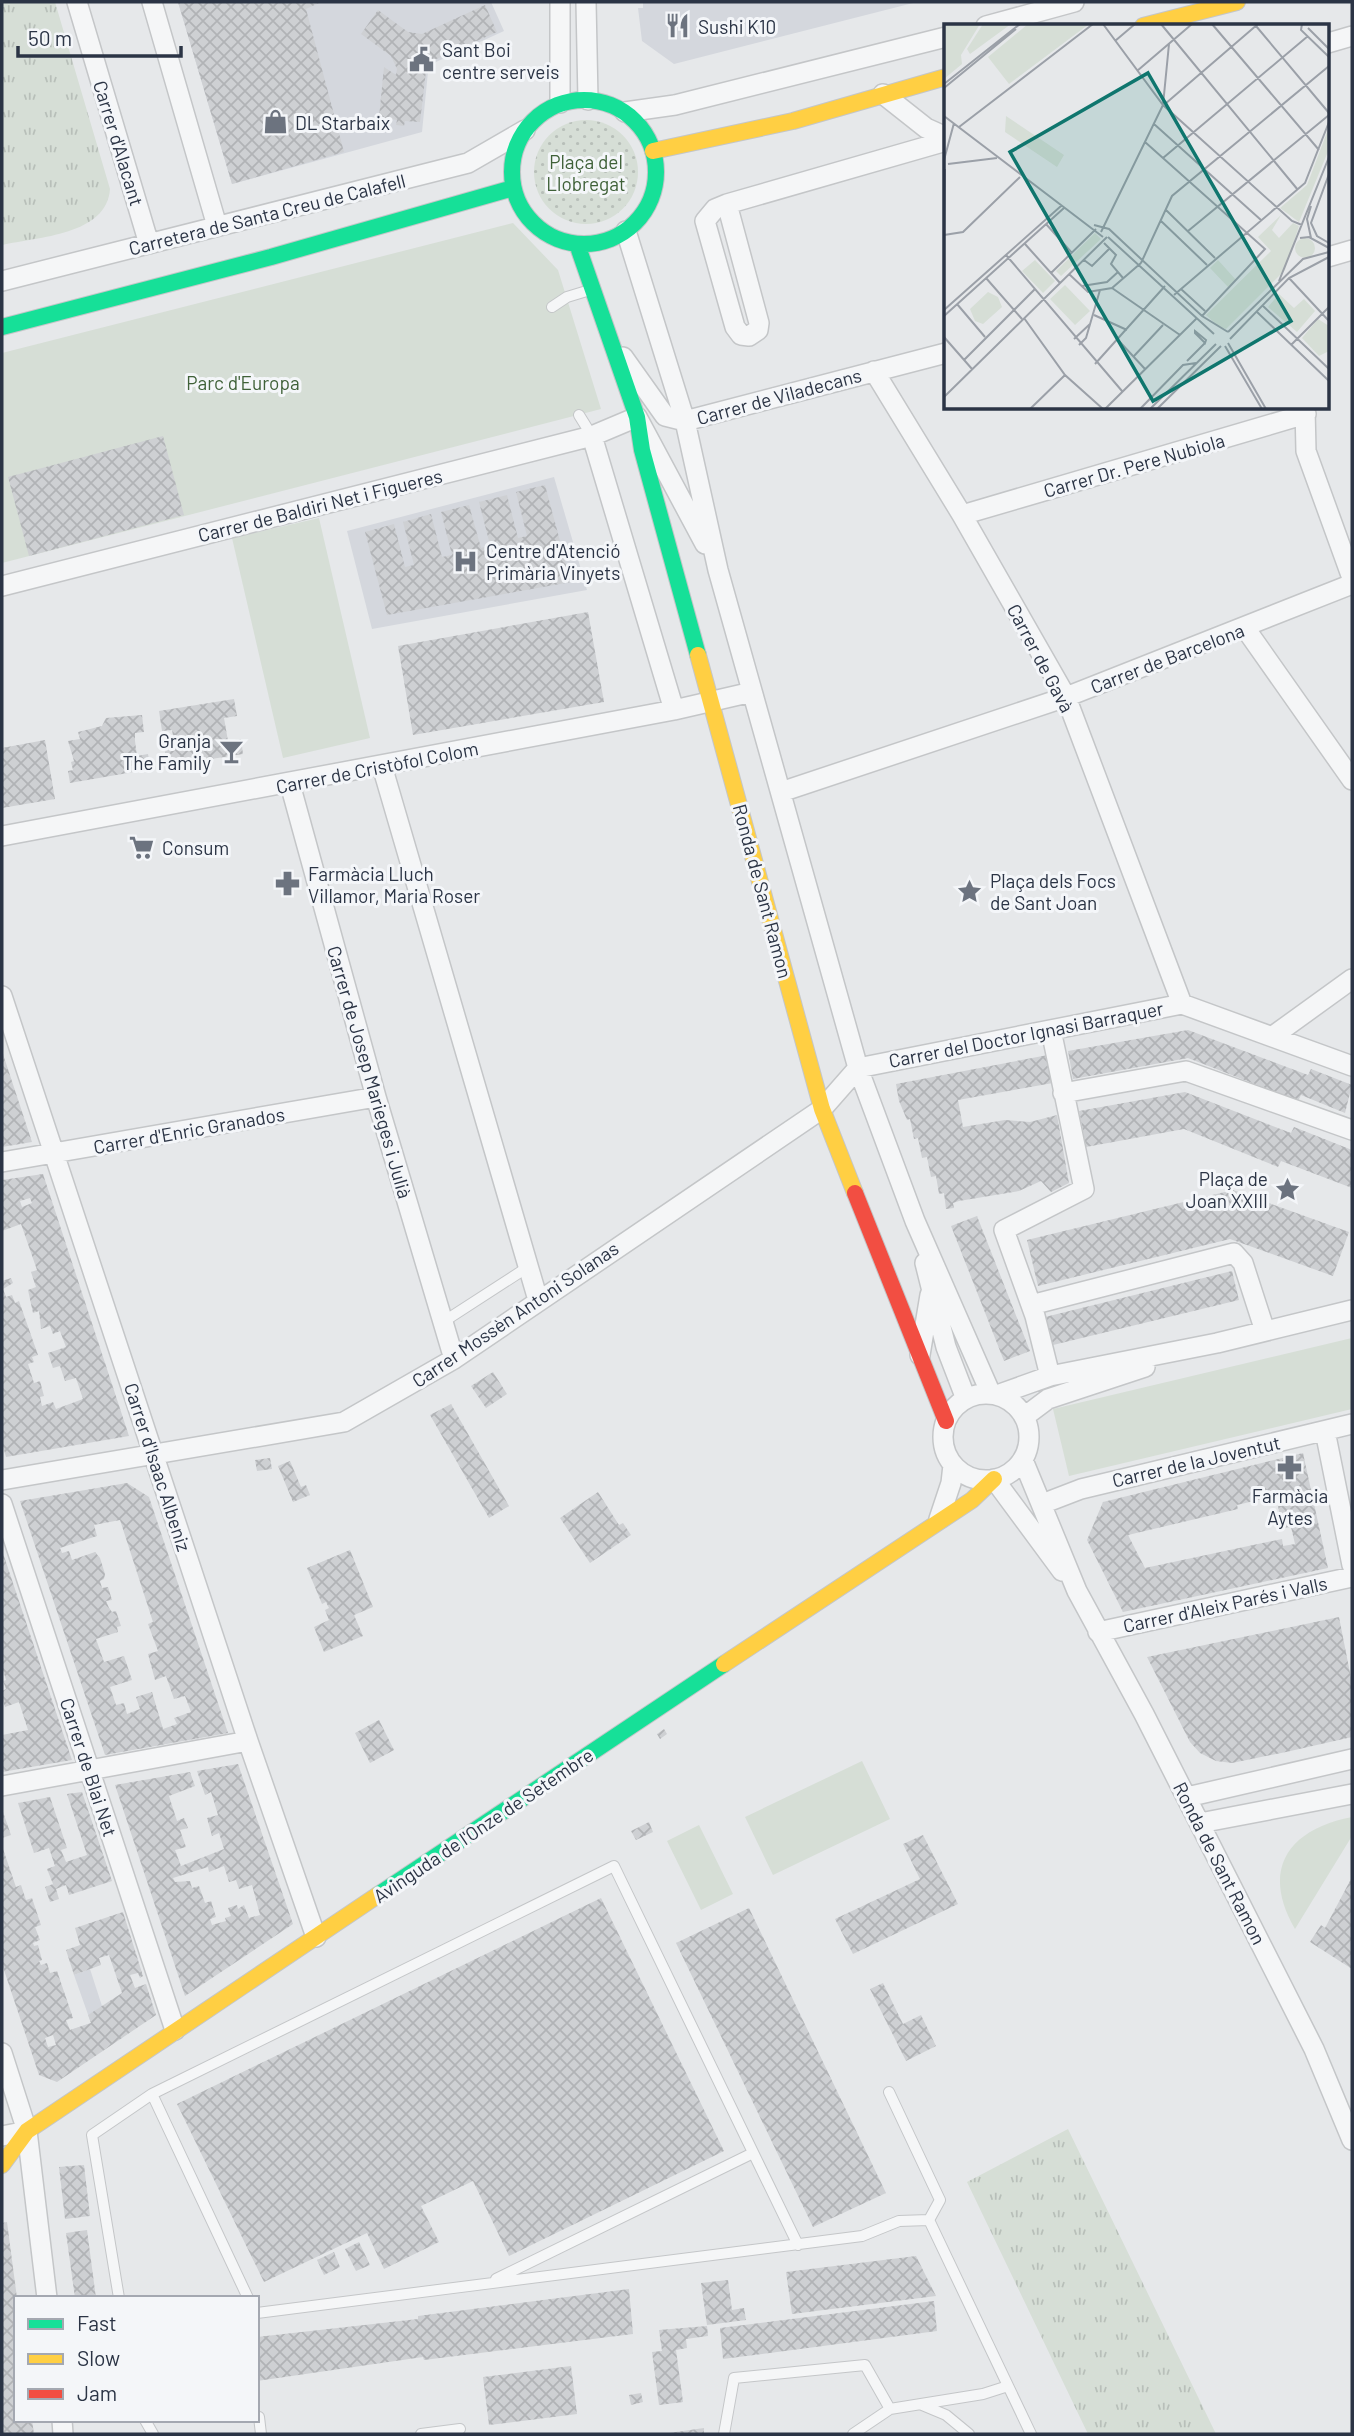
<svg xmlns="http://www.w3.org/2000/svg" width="1354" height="2436" font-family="Barlow,sans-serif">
  <defs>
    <pattern id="grass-tufts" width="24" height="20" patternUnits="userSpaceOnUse" patternTransform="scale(1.75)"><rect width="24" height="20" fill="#d6ded6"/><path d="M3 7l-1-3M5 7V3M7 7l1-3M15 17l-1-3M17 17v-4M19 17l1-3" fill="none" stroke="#b8bfb9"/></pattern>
    <pattern id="garden-dots" width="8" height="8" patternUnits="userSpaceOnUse" patternTransform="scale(1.75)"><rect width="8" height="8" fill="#d6ded6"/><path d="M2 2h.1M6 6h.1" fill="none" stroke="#b8bfb9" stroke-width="1.8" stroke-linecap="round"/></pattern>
    <pattern id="building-cross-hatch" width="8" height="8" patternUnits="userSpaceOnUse" patternTransform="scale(1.75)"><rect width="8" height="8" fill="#ced0d3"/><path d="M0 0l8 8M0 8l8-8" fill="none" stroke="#b1b3b6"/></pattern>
  </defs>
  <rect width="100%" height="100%" fill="#e6e8ea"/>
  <!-- built -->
  <path fill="#d4d7dd" d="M178 2H491L504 31 436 62 428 72 422 132 232 184Z
    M643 2H917L674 64 642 41 638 8H643Z
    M554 477 587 590 372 629 347 531Z
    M90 1969 114 2043 64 2032 91 2023 74 1975Z"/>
  <!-- grass -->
  <path fill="url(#grass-tufts)" d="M2 2H55L110 189C107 235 38 237 2 245Z
    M1068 2129 1216 2434H1088L967 2182Z"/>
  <!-- park -->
  <path fill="#d6ded6" d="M513 223 558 270 601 409 2 563V353Z
    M319 518 370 738 283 758 232 538Z
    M1352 1338V1409L1069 1476 1053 1409Z
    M862 1761 890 1819 773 1875 745 1817Z
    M1352 1817V1836L1295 1929C1260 1869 1289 1829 1352 1817Z
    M699 1825 733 1894 701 1910 667 1841Z"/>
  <!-- garden -->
  <path fill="url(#garden-dots)" d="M534 172a52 52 0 1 1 104 0a52 52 0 1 1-104 0Z"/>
  <!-- building -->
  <path fill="url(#building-cross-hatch)" fill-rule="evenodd" d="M178 2H321L306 9 344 152 232 184Z
    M485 5 497 32 434 60 426 71 420 122 405 121 404 126 396 125 397 120 379 117 384 67 396 75 397 69 391 56 361 34 378 10 408 32 422 34Z
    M163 436 184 515 29 556 8 477Z
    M545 485 571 582 387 615 365 532 394 524 405 567 414 565 403 522 431 514 442 557 452 555 441 512 469 505 481 548 490 545 479 502 507 495 518 538 527 536 516 492Z
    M588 612 604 702 413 735 398 646Z
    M234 699 237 716 224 718 228 741 241 739 243 754 167 766 165 749 175 748 172 730 162 731 159 711Z
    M142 715 144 732 135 733V741L137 756 148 754 151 769 70 783 68 771 73 770 71 762 74 761 68 741 80 739 78 732 102 726 106 718Z
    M45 740 55 799 2 808V748Z
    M1188 1030 1308 1075 1311 1069 1352 1085 1345 1113 1301 1095 1298 1101 1188 1058 1073 1079 1068 1051Z
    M2 1051 32 1142 2 1147Z
    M1048 1055 1053 1083 958 1100 963 1127 1005 1120 1030 1122 1057 1115 1069 1183 1051 1192 1041 1181 1019 1191 959 1201 953 1203 954 1208 946 1209 944 1193 939 1194 936 1176 931 1177 927 1157 922 1158 918 1138 914 1139 910 1119 907 1120 899 1101 896 1084Z
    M1185 1092 1291 1133 1294 1127 1352 1150V1188L1281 1161 1278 1167 1184 1129 1086 1147 1079 1111Z
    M43 1174 129 1436 6 1457 2 1443V1281L11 1278 13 1283 3 1289 6 1297 12 1295 15 1303 19 1301 38 1355 32 1357 34 1362 28 1364 34 1383 40 1381 44 1396 40 1397 42 1406 53 1402 56 1409 83 1399 76 1378 65 1381 60 1366 53 1368 48 1353 66 1347 60 1331 53 1334 50 1326 41 1329 39 1311 33 1313 28 1290 36 1287 31 1272 37 1270 21 1224 2 1231V1180ZM30 1198 32 1203 22 1207 20 1201Z
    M1233 1190 1349 1232 1333 1276 1230 1239 1038 1286 1027 1240Z
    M977 1216 1030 1351 1004 1361 951 1226Z
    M1232 1271 1239 1300 1053 1345 1045 1317Z
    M493 1372 507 1394 486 1408 471 1386Z
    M451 1404 509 1506 489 1518 430 1415Z
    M1303 1453 1328 1568 1123 1612 1087 1540 1103 1502ZM1279 1495 1281 1505 1278 1506 1282 1528 1291 1527 1295 1544 1283 1546 1282 1539 1145 1568 1128 1535 1238 1509 1237 1505Z
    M270 1458 272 1469 257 1471 255 1460Z
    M290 1461 301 1487 306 1485 310 1495 293 1502 278 1466Z
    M127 1483 149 1497 228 1733 105 1755 20 1501ZM120 1520 153 1622 148 1624 158 1651 148 1654 155 1680 166 1676 174 1699 185 1696 191 1712 174 1718 177 1724 163 1729 152 1692 136 1697 140 1709 127 1714 124 1703 116 1705 110 1687 132 1680 124 1656 104 1662 96 1639 118 1632 117 1627 121 1626 116 1611 112 1612 109 1608 106 1601 112 1600 108 1587 102 1588 100 1581 104 1579 105 1574 100 1558 95 1552 72 1560 69 1551 62 1553 60 1548 97 1536 94 1525Z
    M598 1492 619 1525 623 1523 631 1535 590 1563 560 1518Z
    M2 1550 72 1760 2 1772V1735L28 1730 19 1702 5 1707 2 1698V1691L6 1689 3 1681 6 1680 2 1667Z
    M350 1550 373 1607 354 1615 363 1636 324 1652 314 1627 329 1620 325 1610 329 1608 326 1602 322 1604 307 1568Z
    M1339 1617 1352 1683V1737L1286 1752 1232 1763 1216 1761 1200 1753 1190 1742 1147 1657Z
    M379 1720 394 1750 370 1763 355 1733Z
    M664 1729 667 1734 660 1739 657 1734Z
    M238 1764 293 1924 185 1996 115 1785 190 1772 195 1786 169 1796 177 1821 184 1818 188 1828 180 1830 186 1847 175 1850 181 1866 224 1849 219 1833 212 1836 207 1818 218 1815 211 1792 205 1795 197 1771ZM224 1866 229 1882 236 1880 239 1889 252 1885 260 1915 249 1918 244 1905 238 1909 237 1905 228 1908 231 1916 225 1918 226 1921 212 1925 210 1919 216 1917 211 1901 205 1903 199 1886 192 1888 190 1881 175 1882 173 1878 208 1867 209 1872Z
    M82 1792 112 1881 69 1895 66 1885 56 1889 59 1899 50 1902 45 1887 53 1884 47 1869 55 1866 49 1848 34 1853 18 1803 50 1797 67 1848 61 1850 66 1862 87 1855 67 1794Z
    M2 1809 11 1835 2 1838Z
    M649 1822 653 1832 636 1840 631 1831Z
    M923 1835 958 1904 853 1954 835 1919 920 1879 903 1844Z
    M2 1846 16 1887 21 1885 26 1900 32 1898 41 1925 35 1927 40 1940 33 1943 34 1946 38 1945 42 1960 39 1961 41 1965 47 1963 50 1973 57 1971 73 2018 66 2020 70 2030 91 2023 88 2015 122 1993 109 1955 99 1958 101 1965 74 1975 66 1950 80 1945 75 1928 123 1912 143 1976 140 1978 138 1973 130 1975 135 1988 146 1984 156 2015 57 2082 39 2075 2 1964ZM53 2035 56 2045 48 2047 45 2038Z
    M1352 1877V1969L1310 1942 1321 1925 1325 1928Z
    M601 1898 724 2151 509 2256 473 2181 421 2206 439 2242 384 2269 367 2233 264 2282 177 2104Z
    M749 1908 886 2193 813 2227 676 1943Z
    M883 1983 903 2024 921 2015 936 2046 906 2061 870 1989Z
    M84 2165 90 2216 65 2219 59 2167Z
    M7 2222 17 2298 16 2420H32L34 2434H2V2223Z
    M87 2230 96 2298H75L66 2233Z
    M359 2242 370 2265 356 2271 345 2249Z
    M334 2252 340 2267 324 2275 317 2260Z
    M916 2256 936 2296 792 2314 786 2272Z
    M728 2280 732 2310 744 2308 746 2320 707 2325 701 2283Z
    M629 2289 633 2334 424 2360 423 2357 257 2381V2337L418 2319V2316Z
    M934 2301 937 2331 723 2359 720 2328Z
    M707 2326 708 2336 686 2339 687 2348 676 2350 683 2402 659 2405 652 2352 662 2351 659 2330Z
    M571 2366 577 2414 489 2425 483 2377Z
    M641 2393 643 2402 631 2405 629 2395Z
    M704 2428V2434H669V2433Z"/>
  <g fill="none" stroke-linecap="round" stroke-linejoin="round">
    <defs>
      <path id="lane" d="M552 307 567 297 590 290
        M579 415 592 436
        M443 1322 528 1267
        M889 2092 940 2200 929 2220 1031 2434
        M152 2094 614 1866 798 2245
        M496 2279 753 2153
        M119 2298 92 2135 152 2094 248 2298
        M257 2313 862 2236 899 2221 929 2220
        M922 2405 946 2415 969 2434
        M259 2417 261 2434
        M145 2420 153 2434
        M421 2434 460 2429
        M724 2434 734 2378 865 2365 890 2409
        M853 2434 890 2409 983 2394 1008 2386"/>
      <path id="street" d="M77 2 149 244
        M152 2 217 226
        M586 2 588 100
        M986 26 1074 2
        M1328 43 1352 36
        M883 94 926 128 946 137
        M560 103V2
        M625 112 675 105 946 37
        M727 204 759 323 758 330 749 336 741 335 735 327 705 221 715 209 727 204 946 141
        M626 231 685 421 718 570 858 1068 915 1221 991 1394
        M1328 257 1352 250
        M2 281 468 163 525 130
        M623 357 665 416 685 421 946 353
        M874 371 962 515 1066 697 1182 1004
        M1305 408 1306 451 1352 578
        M592 436 674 710
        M962 515 1306 414
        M2 586 592 436 637 417 705 544
        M1245 628 1352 780
        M382 766 538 1300
        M290 784 376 1097 454 1359
        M781 792 1066 697 1352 584
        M2 836 674 710 752 692
        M2 996 248 1741 316 1937
        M1273 1036 1352 979
        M858 1068 1182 1004 1352 1066
        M1063 1093 1186 1071 1352 1130
        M2 1162 376 1097
        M925 1263 946 1347 966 1399
        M1031 1305 1234 1253 1243 1263 1265 1331
        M920 1355 930 1295
        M1050 1376 1035 1316 1004 1230 1084 1189 1051 1030
        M943 1437a43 43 0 1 1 86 0a43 43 0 1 1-86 0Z
        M997 1395 1050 1376 1217 1343 1352 1310
        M1024 1417 1048 1399 1145 1367
        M1325 1431 1352 1565
        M1023 1460 1077 1591 1144 1714 1314 2049 1352 2140
        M994 1479 1062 1571
        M2 1480 344 1422 454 1359 822 1109 858 1068
        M2 1504 175 2030
        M1042 1504 1081 1489 1352 1424
        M939 1519 951 1483 953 1465
        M1098 1632 1352 1577
        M2 1786 248 1741
        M1187 1797 1352 1759
        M1200 1823 1352 1794
        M2 2053 27 2131 47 2298
        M2 2136 27 2131
        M62 2420 63 2434"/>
      <path id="fast" d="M512 172a72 72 0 1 1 144 0a72 72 0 1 1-144 0Z
        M577 244 637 417 642 450 698 655
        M2 327 271 257 513 188
        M378 1895 724 1664"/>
      <path id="slow" d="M1143 26 1237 2
        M653 151 793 121 946 77
        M698 655 822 1109 855 1193
        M724 1664 972 1500 994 1479
        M2 2165 27 2131 378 1895"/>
      <path id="jam" d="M855 1193 946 1421"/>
    </defs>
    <!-- lane casing -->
    <use href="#lane" stroke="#c4c6c8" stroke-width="12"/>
    <!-- street casing -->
    <use href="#street" stroke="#c4c6c8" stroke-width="22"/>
    <!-- fast casing -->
    <use href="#fast" stroke="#c4c6c8" stroke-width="18"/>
    <!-- slow casing -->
    <use href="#slow" stroke="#c4c6c8" stroke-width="18"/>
    <!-- jam casing -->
    <use href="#jam" stroke="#c4c6c8" stroke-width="18"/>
    <!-- lane -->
    <use href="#lane" stroke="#f5f6f7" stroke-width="10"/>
    <!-- street -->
    <use href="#street" stroke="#f5f6f7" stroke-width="19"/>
    <!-- fast -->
    <use href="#fast" stroke="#16e098" stroke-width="16"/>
    <!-- slow -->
    <use href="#slow" stroke="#ffcf43" stroke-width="16"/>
    <!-- jam -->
    <use href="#jam" stroke="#f24e42" stroke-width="16"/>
  </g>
  <!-- icons -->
  <defs>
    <symbol id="restaurant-bare" viewBox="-9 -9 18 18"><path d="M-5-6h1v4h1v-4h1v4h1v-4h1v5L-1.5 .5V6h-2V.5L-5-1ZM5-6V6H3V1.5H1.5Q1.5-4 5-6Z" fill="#6c737f" stroke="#f4f6f9" stroke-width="2.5" paint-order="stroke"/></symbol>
    <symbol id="civic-bare" viewBox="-9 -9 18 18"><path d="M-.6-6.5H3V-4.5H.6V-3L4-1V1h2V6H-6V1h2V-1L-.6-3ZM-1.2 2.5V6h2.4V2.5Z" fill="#6c737f" stroke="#f4f6f9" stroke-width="2.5" paint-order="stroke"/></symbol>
    <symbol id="shop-bare" viewBox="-9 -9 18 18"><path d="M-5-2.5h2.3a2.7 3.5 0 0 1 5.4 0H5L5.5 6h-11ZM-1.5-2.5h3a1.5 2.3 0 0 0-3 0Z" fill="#6c737f" stroke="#f4f6f9" stroke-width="2.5" paint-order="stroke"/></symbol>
    <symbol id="hospital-bare" viewBox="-9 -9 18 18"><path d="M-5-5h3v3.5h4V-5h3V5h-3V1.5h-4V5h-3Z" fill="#6c737f" stroke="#f4f6f9" stroke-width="2.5" paint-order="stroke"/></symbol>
    <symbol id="bar-bare" viewBox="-9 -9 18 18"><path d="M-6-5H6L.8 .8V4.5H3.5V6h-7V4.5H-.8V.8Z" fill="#6c737f" stroke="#f4f6f9" stroke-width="2.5" paint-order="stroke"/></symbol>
    <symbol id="supermarket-bare" viewBox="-9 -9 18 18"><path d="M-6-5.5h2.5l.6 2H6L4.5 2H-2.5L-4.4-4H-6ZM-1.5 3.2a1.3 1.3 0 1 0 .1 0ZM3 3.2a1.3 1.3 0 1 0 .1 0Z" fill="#6c737f" stroke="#f4f6f9" stroke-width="2.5" paint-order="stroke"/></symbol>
    <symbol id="pharmacy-bare" viewBox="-9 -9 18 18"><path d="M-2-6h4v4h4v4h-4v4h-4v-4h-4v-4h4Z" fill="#6c737f" stroke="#f4f6f9" stroke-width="2.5" paint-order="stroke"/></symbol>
    <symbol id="sight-bare" viewBox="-9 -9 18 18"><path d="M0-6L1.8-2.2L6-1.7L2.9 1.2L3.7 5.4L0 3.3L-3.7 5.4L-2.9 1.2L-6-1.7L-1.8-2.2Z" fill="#6c737f" stroke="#f4f6f9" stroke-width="2.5" paint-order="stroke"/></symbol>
  </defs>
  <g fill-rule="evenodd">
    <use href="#restaurant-bare" x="660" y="8" width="35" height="35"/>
    <use href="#civic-bare" x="404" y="42" width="35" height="35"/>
    <use href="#shop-bare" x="258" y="104" width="35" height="35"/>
    <use href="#hospital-bare" x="448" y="544" width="35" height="35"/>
    <use href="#bar-bare" x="214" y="734" width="35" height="35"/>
    <use href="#supermarket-bare" x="124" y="830" width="35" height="35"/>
    <use href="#pharmacy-bare" x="270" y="866" width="35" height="35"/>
    <use href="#sight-bare" x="952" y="874" width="35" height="35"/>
    <use href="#sight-bare" x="1270" y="1172" width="35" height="35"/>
    <use href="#pharmacy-bare" x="1272" y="1450" width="35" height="35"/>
  </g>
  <g text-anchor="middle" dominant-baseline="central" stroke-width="6" stroke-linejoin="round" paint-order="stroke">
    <!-- poi labels -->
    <g font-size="19" fill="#2b3445" stroke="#f4f6f9" text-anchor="start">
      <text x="698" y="26">Sushi K10</text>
      <text x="442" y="49">Sant Boi<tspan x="442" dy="22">centre serveis</tspan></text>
      <text x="295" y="122">DL Starbaix</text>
      <text x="486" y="550">Centre d'Atenció<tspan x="486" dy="22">Primària Vinyets</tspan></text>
      <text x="211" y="740" text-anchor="end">Granja<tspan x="211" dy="22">The Family</tspan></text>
      <text x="162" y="847">Consum</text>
      <text x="308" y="873">Farmàcia Lluch<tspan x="308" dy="22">Villamor, Maria Roser</tspan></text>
      <text x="990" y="880">Plaça dels Focs<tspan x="990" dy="22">de Sant Joan</tspan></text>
      <text x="1268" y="1178" text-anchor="end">Plaça de<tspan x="1268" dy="22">Joan XXIII</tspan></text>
      <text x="1290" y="1495" text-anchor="middle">Farmàcia<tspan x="1290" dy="22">Aytes</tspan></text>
    </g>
    <!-- street labels -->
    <g font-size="19" fill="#2b3445" stroke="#f4f6f9">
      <text transform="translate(119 143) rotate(73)">Carrer d'Alacant</text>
      <text transform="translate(267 214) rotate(-14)">Carretera de Santa Creu de Calafell</text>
      <text transform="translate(779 396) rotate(-15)">Carrer de Viladecans</text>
      <text transform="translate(1134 465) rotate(-16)">Carrer Dr. Pere Nubiola</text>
      <text transform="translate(320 505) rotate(-14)">Carrer de Baldiri Net i Figueres</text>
      <text transform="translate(1041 658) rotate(62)">Carrer de Gavà</text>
      <text transform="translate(1167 658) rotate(-21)">Carrer de Barcelona</text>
      <text transform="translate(377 767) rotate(-11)">Carrer de Cristòfol Colom</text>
      <text transform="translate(763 891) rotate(75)">Ronda de Sant Ramon</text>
      <text transform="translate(1026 1034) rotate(-11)">Carrer del Doctor Ignasi Barraquer</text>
      <text transform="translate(370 1072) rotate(74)">Carrer de Josep Marieges i Julià</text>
      <text transform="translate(189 1130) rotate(-10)">Carrer d'Enric Granados</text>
      <text transform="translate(515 1314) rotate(-34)">Carrer Mossèn Antoni Solanas</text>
      <text transform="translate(1196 1461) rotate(-13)">Carrer de la Joventut</text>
      <text transform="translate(158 1467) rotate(72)">Carrer d'Isaac Albeniz</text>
      <text transform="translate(1225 1604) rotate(-12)">Carrer d'Aleix Parés i Valls</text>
      <text transform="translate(89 1767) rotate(72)">Carrer de Blai Net</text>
      <text transform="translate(483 1825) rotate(-34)">Avinguda de l'Onze de Setembre</text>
      <text transform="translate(1220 1863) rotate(63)">Ronda de Sant Ramon</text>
    </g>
    <!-- park labels -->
    <g font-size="19" fill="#3f6138" stroke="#f4f6f9">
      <text x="586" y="161">Plaça del<tspan x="586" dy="22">Llobregat</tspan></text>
      <text x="243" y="382">Parc d'Europa</text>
    </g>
  </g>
  <!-- overview -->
  <g transform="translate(944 24)">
    <rect width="385" height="385" fill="#e6e8ea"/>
    <path d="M62 92 120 131 113 143 61 108ZM335 270 350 284 360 275 371 287 353 308 324 283ZM374 295 385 302V327L375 332 358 314Z" fill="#d6ded6"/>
    <path d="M0 0H36L17 31 18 40 0 55ZM39 0H67L26 30 23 25ZM84 0H145L65 60 44 33ZM385 103V125L355 198 336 184 363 161ZM337 191 328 206 335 214 349 199 355 202 341 246 282 305 274 302 262 291 327 227 314 213ZM151 209 157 215 117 252 112 247ZM91 236 111 257 99 269 78 247ZM274 236 292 256 284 263 266 244ZM121 261 146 287 131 301 106 275ZM44 268 54 273 58 283 39 300 31 297 26 285Z" fill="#d6ded6"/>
    <path d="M351 224a10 10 0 1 1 20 0a10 10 0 1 1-20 0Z" fill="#d6ded6"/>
    <path fill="none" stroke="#9ba0a8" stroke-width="2" d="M159 0 219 81 348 197 358 201M217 0 354 166M268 0 375 126M358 0 357 6 385 33M312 2 385 89M364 4 385 25M171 17 191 0M193 47 248 0M0 60 76 0M0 64 72 5M221 80 314 0M0 92 159 213M210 100 317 196M15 103 149 0M201 118 321 225 258 292M219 134 364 12M0 136 10 99M4 140 53 134M385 150 367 199 373 212 385 219M367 182 363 195 367 214M221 185 271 234M216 196 263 241M102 200 128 229M150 201 165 205 258 292 284 308M244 207 385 91M157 208 219 81 225 20M0 210 1 145M0 211 19 208 76 153M164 213 270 310M356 214 365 213 385 224M160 219 172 231 167 240 179 254M81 220 116 259M62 231 178 367M140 236 148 242 165 225M197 239 228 172 385 42M107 249 152 205M125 250 144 268 168 264 197 239M42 254 78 295M345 254 385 297M335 257 385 133M138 262 163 258 174 248M168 264 236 311M237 265 261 287M230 271 361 159 385 98M13 280 41 313M318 281 385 345M0 286 117 182M312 287 385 357M150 291 183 306M0 292 120 184M80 294 121 351 159 385M251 307 262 316 261 319 251 309ZM284 308 359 235 385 228M0 313 28 345M130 315 146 300M286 315 345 254 385 233M175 317 201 345M284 319 322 385M135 321 142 314 156 266M347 321 385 283M281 322 318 385M190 332 219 301M20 336 91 265M243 337 261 319M151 340 221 262M0 373 163 213M86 385 121 351M161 385 253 294M196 385 239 341 252 339M206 385 272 320M213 385 277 322"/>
    <path fill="#0f766e" fill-opacity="0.15" stroke="#0f766e" stroke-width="3.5" d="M204 49 347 297 209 377 66 128Z"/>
    <rect width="385" height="385" fill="none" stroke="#2b3445" stroke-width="3.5"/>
  </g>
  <!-- border -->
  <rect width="1354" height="2436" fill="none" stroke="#2b3445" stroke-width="7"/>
  <!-- legend -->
  <rect x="14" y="2296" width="245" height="126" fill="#f4f6f9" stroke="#a4a8b1" stroke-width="2"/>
  <rect x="28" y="2319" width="35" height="10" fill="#16e098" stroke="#a4a8b1" stroke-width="2"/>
  <text x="77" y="2331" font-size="21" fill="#2b3445">Fast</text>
  <rect x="28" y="2354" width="35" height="10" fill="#ffcf43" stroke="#a4a8b1" stroke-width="2"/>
  <text x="77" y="2366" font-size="21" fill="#2b3445">Slow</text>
  <rect x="28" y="2389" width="35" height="10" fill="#f24e42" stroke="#a4a8b1" stroke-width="2"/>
  <text x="77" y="2401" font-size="21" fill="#2b3445">Jam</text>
  <!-- scale -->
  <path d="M18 46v10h163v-10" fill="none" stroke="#2b3445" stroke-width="3.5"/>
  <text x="28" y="46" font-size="21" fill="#2b3445" stroke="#f4f6f9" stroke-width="5" paint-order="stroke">50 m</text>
</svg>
